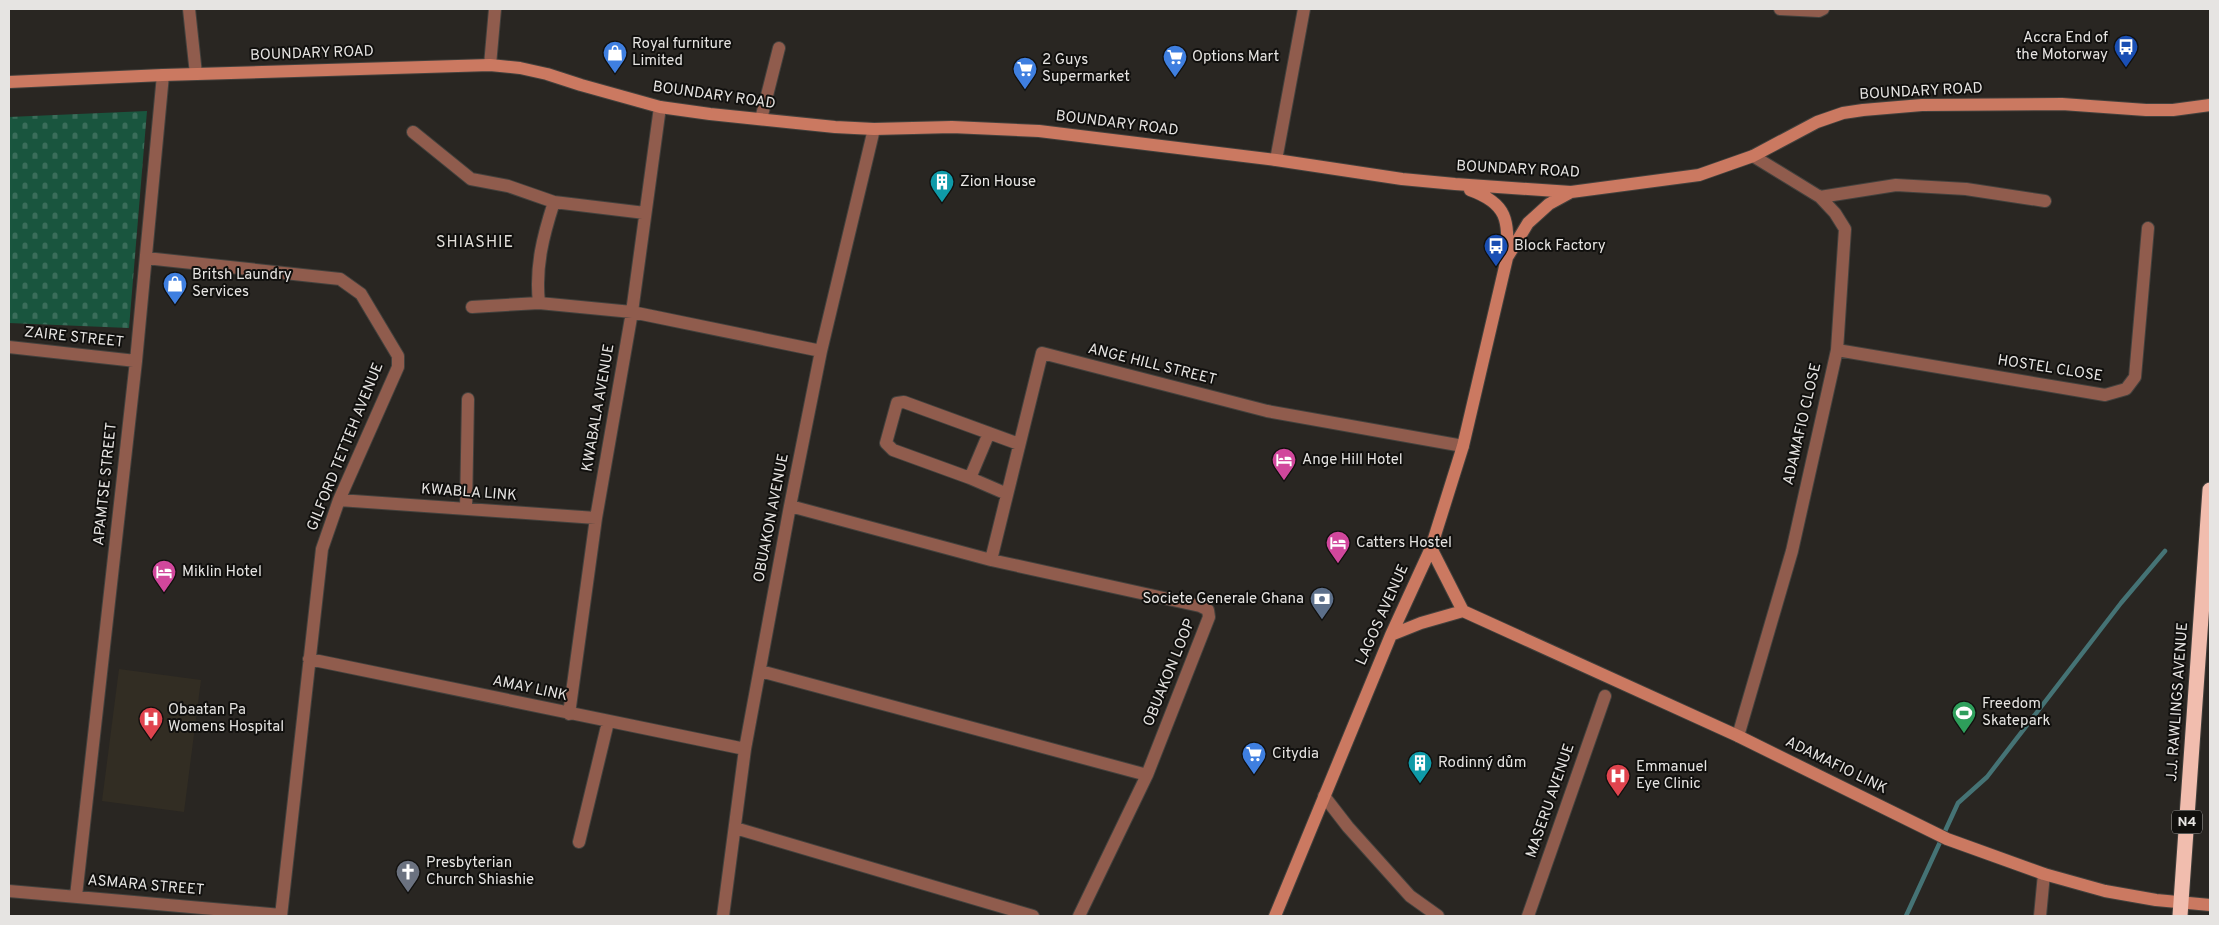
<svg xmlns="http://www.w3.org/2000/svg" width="2219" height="925" font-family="Overpass,sans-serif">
  <defs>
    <pattern id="cemetery-stones" width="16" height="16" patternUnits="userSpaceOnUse" patternTransform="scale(1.25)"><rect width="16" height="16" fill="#19553e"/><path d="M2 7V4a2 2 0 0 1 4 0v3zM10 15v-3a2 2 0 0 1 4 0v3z" fill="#3a6d5a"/></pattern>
  </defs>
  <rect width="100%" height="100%" fill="#292622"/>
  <!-- built -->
  <path fill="#322d23" d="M119 669 201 680 184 812 102 801Z"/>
  <!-- cemetery -->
  <path fill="url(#cemetery-stones)" d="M147 111 129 328 9 323V117Z"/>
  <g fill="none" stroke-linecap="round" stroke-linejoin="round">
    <!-- stream -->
    <path stroke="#457375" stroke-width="4.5" d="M1906 916 1958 803 1987 777 2121 603 2165 551"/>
    <defs>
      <path id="street" d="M189 9 196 74
        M1780 9 1819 11 1823 9
        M490 65 495 9
        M761 119 779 48
        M413 132 471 179 508 186 554 202 645 213
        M1276 160 1304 9
        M1820 197 1896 185 1966 189 2045 201
        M146 258 340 279 361 294 398 356V367L339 500 322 549 281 916
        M539 303C535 267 543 236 554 202
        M472 307 539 303 632 312 821 351
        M9 347 136 361
        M1837 350 2105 395 2126 389 2135 377 2148 228
        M970 478 989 433
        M1007 494 970 478 893 450 886 443 897 403 904 402 1019 444
        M339 500 596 518
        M790 506 991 560 1200 606 1208 610 1209 617 1147 775 1079 916
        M466 509 468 399
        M991 560 1042 353 1267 411 1463 446
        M309 659 745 749
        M760 671 1147 775
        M569 714 596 518 632 312 660 107
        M1738 736 1792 551 1837 350 1845 229 1835 213 1820 197 1753 156
        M1324 796 1348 827 1410 896 1438 916
        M735 828 1033 916
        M579 842 608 722
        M9 891 281 915
        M76 896 136 361 163 75
        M723 916 745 749 790 506 821 351 874 129
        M1528 916 1605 696
        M2040 916 2044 874"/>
      <path id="secondary" d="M9 82 163 75 490 65 520 68 547 74 581 85 660 107 710 114 835 127 874 129 952 127 1039 131 1276 160 1402 179 1455 184 1571 192 1699 175 1753 156 1817 122 1843 113 1863 110 1922 105 2062 104 2146 110H2173L2210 105
        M1508 256 1528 223 1549 204 1571 192
        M1431 548 1463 611 1738 736 1947 839 2044 874 2105 891 2156 900 2210 905
        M1391 635 1421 623 1463 611
        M1275 916 1391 635 1431 548 1463 446 1507 258C1508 221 1509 204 1470 190"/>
      <path id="highway" d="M2180 916 2210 490"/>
    </defs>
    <!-- street casing -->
    <use href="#street" stroke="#43413d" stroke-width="14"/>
    <!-- secondary casing -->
    <use href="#secondary" stroke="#43413d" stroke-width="14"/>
    <!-- highway casing -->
    <use href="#highway" stroke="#43413d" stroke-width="17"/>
    <!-- street -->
    <use href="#street" stroke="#905c4d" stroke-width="12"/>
    <!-- secondary -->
    <use href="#secondary" stroke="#cb7961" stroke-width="12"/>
    <!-- highway -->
    <use href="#highway" stroke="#f1bdae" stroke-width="15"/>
  </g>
  <!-- icons -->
  <defs>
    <symbol id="bus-pin" viewBox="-11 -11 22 30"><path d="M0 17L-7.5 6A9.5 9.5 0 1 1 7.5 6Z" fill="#1a4fb4" stroke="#11100e"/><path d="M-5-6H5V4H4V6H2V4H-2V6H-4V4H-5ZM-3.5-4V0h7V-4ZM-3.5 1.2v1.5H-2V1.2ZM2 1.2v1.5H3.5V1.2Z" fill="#fff"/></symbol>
    <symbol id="shop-pin" viewBox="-11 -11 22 30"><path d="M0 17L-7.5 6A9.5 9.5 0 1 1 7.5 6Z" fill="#3f7fe0" stroke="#11100e"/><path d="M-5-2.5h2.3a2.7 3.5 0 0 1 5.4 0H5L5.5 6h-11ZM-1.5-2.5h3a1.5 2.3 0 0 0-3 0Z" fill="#fff"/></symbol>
    <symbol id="supermarket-pin" viewBox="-11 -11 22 30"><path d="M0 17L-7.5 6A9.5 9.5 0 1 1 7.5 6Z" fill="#3f7fe0" stroke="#11100e"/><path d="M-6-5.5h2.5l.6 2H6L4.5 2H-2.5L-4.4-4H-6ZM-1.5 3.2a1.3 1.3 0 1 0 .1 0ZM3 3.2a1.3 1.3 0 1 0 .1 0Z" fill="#fff"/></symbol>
    <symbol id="building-pin" viewBox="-11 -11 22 30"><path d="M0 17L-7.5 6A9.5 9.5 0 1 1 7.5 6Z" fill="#0f9aa8" stroke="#11100e"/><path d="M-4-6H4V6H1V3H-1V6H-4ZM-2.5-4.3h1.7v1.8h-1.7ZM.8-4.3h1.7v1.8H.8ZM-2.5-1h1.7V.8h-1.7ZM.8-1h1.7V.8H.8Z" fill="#fff"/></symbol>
    <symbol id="hotel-pin" viewBox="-11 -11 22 30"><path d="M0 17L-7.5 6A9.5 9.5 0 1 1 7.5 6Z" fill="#d1479c" stroke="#11100e"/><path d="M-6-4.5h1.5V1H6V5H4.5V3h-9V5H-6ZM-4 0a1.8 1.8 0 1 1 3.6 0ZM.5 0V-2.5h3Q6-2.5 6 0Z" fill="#fff"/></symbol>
    <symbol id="bank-pin" viewBox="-11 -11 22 30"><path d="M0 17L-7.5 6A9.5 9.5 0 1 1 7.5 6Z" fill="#5c6f8a" stroke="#11100e"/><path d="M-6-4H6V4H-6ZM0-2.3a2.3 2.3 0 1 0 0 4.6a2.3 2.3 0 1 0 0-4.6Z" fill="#fff"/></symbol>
    <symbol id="stadium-pin" viewBox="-11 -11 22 30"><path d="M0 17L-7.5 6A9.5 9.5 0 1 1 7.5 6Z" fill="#2e9e5b" stroke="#11100e"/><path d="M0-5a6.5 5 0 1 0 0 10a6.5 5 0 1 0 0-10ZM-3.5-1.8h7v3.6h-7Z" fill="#fff"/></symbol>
    <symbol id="hospital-pin" viewBox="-11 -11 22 30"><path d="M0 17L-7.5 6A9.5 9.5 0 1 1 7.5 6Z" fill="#e0444e" stroke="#11100e"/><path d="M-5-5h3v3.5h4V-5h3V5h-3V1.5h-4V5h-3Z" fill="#fff"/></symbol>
    <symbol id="church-pin" viewBox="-11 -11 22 30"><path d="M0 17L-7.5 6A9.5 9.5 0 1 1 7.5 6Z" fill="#6b7280" stroke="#11100e"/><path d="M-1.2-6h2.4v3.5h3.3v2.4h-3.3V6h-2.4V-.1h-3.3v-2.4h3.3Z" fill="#fff"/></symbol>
  </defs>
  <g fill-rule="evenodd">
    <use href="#bus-pin" x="2112" y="33" width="28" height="38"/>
    <use href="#shop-pin" x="601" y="39" width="28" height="38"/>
    <use href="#supermarket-pin" x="1161" y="43" width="28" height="38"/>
    <use href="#supermarket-pin" x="1011" y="55" width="28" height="38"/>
    <use href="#building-pin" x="928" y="168" width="28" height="38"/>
    <use href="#bus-pin" x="1482" y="232" width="28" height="38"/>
    <use href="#shop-pin" x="161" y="270" width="28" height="38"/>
    <use href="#hotel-pin" x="1270" y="446" width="28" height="38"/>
    <use href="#hotel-pin" x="1324" y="529" width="28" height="38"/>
    <use href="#hotel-pin" x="150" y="558" width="28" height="38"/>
    <use href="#bank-pin" x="1308" y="585" width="28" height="38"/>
    <use href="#stadium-pin" x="1950" y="699" width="28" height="38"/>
    <use href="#hospital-pin" x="137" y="705" width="28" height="38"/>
    <use href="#supermarket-pin" x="1240" y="740" width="28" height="38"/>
    <use href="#building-pin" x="1406" y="749" width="28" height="38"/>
    <use href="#hospital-pin" x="1604" y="762" width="28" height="38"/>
    <use href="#church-pin" x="394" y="858" width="28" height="38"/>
  </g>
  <g text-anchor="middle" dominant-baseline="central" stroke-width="4" stroke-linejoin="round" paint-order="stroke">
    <!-- shield labels -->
    <rect fill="#11100e" stroke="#a6a4a2" stroke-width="1" x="2172" y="810.5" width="30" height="23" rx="4"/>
    <g font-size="14" font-weight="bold" fill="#e6e4e2">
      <text x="2187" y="822">N4</text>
    </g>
    <!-- poi labels -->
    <g font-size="15" fill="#e6e4e2" stroke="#11100e" text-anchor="start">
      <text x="2108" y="38" text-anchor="end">Accra End of<tspan x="2108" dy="17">the Motorway</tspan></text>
      <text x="632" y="44">Royal furniture<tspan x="632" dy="17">Limited</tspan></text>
      <text x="1192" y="57">Options Mart</text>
      <text x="1042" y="60">2 Guys<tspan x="1042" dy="17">Supermarket</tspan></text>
      <text x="960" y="182">Zion House</text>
      <text x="1514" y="246">Block Factory</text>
      <text x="192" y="275">Britsh Laundry<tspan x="192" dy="17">Services</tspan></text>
      <text x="1302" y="460">Ange Hill Hotel</text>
      <text x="1356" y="543">Catters Hostel</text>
      <text x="182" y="572">Miklin Hotel</text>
      <text x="1304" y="599" text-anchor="end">Societe Generale Ghana</text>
      <text x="1982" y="704">Freedom<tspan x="1982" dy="17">Skatepark</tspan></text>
      <text x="168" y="710">Obaatan Pa<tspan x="168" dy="17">Womens Hospital</tspan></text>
      <text x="1272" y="754">Citydia</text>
      <text x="1438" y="763">Rodinný dům</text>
      <text x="1636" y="767">Emmanuel<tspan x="1636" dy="17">Eye Clinic</tspan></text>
      <text x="426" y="863">Presbyterian<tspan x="426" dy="17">Church Shiashie</tspan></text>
    </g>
    <!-- street labels -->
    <g font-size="15" fill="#e6e4e2" stroke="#11100e">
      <text transform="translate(312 54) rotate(-2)">BOUNDARY ROAD</text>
      <text transform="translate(1921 92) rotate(-3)">BOUNDARY ROAD</text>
      <text transform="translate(714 96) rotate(8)">BOUNDARY ROAD</text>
      <text transform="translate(1117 124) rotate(7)">BOUNDARY ROAD</text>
      <text transform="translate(1518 170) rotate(3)">BOUNDARY ROAD</text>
      <text transform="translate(74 338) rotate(6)">ZAIRE STREET</text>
      <text transform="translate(1152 365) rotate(14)">ANGE HILL STREET</text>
      <text transform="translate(2050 369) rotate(9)">HOSTEL CLOSE</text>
      <text transform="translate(599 408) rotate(-80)">KWABALA AVENUE</text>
      <text transform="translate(1803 424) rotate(-77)">ADAMAFIO CLOSE</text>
      <text transform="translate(346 447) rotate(-68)">GILFORD TETTEH AVENUE</text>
      <text transform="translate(106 484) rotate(-84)">APAMTSE STREET</text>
      <text transform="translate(469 493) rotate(4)">KWABLA LINK</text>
      <text transform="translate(772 518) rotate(-79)">OBUAKON AVENUE</text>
      <text transform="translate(1383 615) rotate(-66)">LAGOS AVENUE</text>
      <text transform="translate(1170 673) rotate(-68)">OBUAKON LOOP</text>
      <text transform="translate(530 689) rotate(12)">AMAY LINK</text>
      <text transform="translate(2178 702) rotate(-86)">J.J. RAWLINGS AVENUE</text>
      <text transform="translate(1836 766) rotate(26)">ADAMAFIO LINK</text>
      <text transform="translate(1551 801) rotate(-71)">MASERU AVENUE</text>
      <text transform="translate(146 886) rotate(5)">ASMARA STREET</text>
    </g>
    <!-- neighbourhood labels -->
    <g font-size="16" letter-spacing="1" fill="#e2dfd9" stroke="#11100e">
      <text x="475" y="243">SHIASHIE</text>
    </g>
  </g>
  <!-- border -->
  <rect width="2219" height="925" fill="none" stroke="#e6e4e2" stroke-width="20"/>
</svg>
